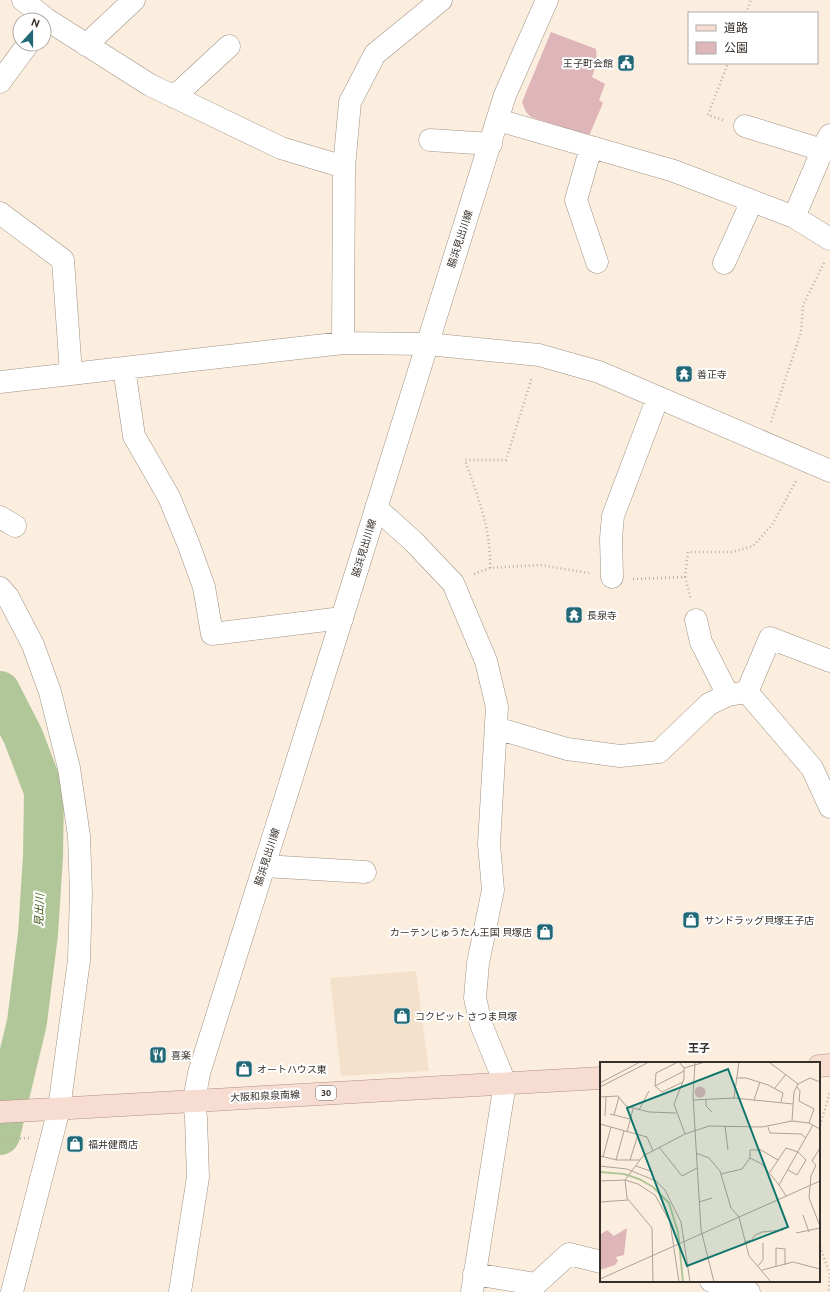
<svg xmlns="http://www.w3.org/2000/svg" width="830" height="1292" font-family="Ubuntu,'Noto Sans JP',sans-serif">
  <rect width="100%" height="100%" fill="#fceedf"/>
  <!-- built -->
  <path fill="#f3e1cc" d="M416 971 429 1071 341 1076 330 978Z"/>
  <!-- green -->
  <path fill="#deb5b8" d="M551 32 596 49 597 62 592 77 605 84 599 100 603 103 589 136 531 117 526 112 522 102Z"/>
  <g fill="none" stroke-linecap="round" stroke-linejoin="round">
    <!-- river -->
    <path stroke="#b2c799" stroke-width="40" d="M0 691 23 736 44 791 43 856 38 934 27 1022 0 1135"/>
    <defs>
      <path id="minor" d="M23 0 46 19 150 85 281 148 344 167
        M86 45 134 0
        M0 82 28 44
        M174 97 229 46
        M498 120 674 171 794 217 830 239
        M745 126 822 150
        M430 140 491 144
        M591 147 576 200 597 262
        M0 213 63 260 71 374
        M794 217 826 142 830 135
        M724 263 752 201
        M343 343 344 167 350 102 375 54 441 0
        M124 368 134 436 169 497 188 543 204 587 212 634 342 618
        M0 382 343 343 427 344 539 355 599 372 830 471
        M376 508 413 541 453 583 486 661 497 707 489 844 493 890 478 963 475 998 481 1024 505 1083 472 1292
        M0 517 15 526
        M612 577 611 538 613 516 658 397
        M0 588 8 597 33 645 50 692 69 768 79 836 81 894 79 960 59 1109 12 1292
        M696 620 701 642 728 695
        M747 692 812 768 830 807
        M747 692 770 638 830 661
        M496 728 567 749 620 756 659 752 709 704 728 695 747 692
        M264 866 365 872
        M474 1274 536 1284 569 1254 601 1262
        M711 1281 749 1292
        M180 1292 198 1177 196 1118 194 1101"/>
      <path id="tertiary" d="M194 1101 199 1073 342 618 505 95 547 0"/>
      <path id="primary" d="M819 1066 830 1065
        M0 1112 601 1078"/>
    </defs>
    <!-- minor casing -->
    <use href="#minor" stroke="#9e9284" stroke-width="23"/>
    <!-- tertiary casing -->
    <use href="#tertiary" stroke="#9e9284" stroke-width="23"/>
    <!-- primary casing -->
    <use href="#primary" stroke="#af9083" stroke-width="23"/>
    <!-- path -->
    <path stroke="#bcb1a5" stroke-width="2.5" stroke-dasharray="1 3" stroke-linecap="butt" d="M746 13 751 0
      M723 120 708 115 728 63
      M771 422 801 332 803 305 825 261
      M490 568C491 528 478 498 465 460H506L532 377
      M474 574 490 568 540 565 589 573
      M685 577 688 552H732L753 546 772 525 796 481
      M633 579 685 577 691 600
      M819 1129 830 1092
      M0 1140 29 1138
      M819 1243 830 1275 829 1292"/>
    <!-- minor -->
    <use href="#minor" stroke="#fff" stroke-width="22"/>
    <!-- tertiary -->
    <use href="#tertiary" stroke="#fff" stroke-width="22"/>
    <!-- primary -->
    <use href="#primary" stroke="#f6dcd1" stroke-width="22"/>
  </g>
  <!-- icons -->
  <defs>
    <symbol id="civic-square" viewBox="-11 -11 22 22"><rect x="-9" y="-9" width="18" height="18" rx="4" fill="#226977" stroke="#fff"/><path d="M-.6-6.5H3V-4.5H.6V-3L4-1V1h2V6H-6V1h2V-1L-.6-3ZM-1.2 2.5V6h2.4V2.5Z" fill="#fff"/></symbol>
    <symbol id="temple-square" viewBox="-11 -11 22 22"><rect x="-9" y="-9" width="18" height="18" rx="4" fill="#226977" stroke="#fff"/><path d="M0-6L5-2H3V0L6.5 2.5H4V6H1.5V3h-3V6H-4V2.5H-6.5L-3 0V-2H-5Z" fill="#fff"/></symbol>
    <symbol id="shop-square" viewBox="-11 -11 22 22"><rect x="-9" y="-9" width="18" height="18" rx="4" fill="#226977" stroke="#fff"/><path d="M-5-2.5h2.3a2.7 3.5 0 0 1 5.4 0H5L5.5 6h-11ZM-1.5-2.5h3a1.5 2.3 0 0 0-3 0Z" fill="#fff"/></symbol>
    <symbol id="restaurant-square" viewBox="-11 -11 22 22"><rect x="-9" y="-9" width="18" height="18" rx="4" fill="#226977" stroke="#fff"/><path d="M-5-6h1v4h1v-4h1v4h1v-4h1v5L-1.5 .5V6h-2V.5L-5-1ZM5-6V6H3V1.5H1.5Q1.5-4 5-6Z" fill="#fff"/></symbol>
  </defs>
  <g fill-rule="evenodd">
    <use href="#civic-square" x="616" y="53" width="20" height="20"/>
    <use href="#temple-square" x="674" y="364" width="20" height="20"/>
    <use href="#temple-square" x="564" y="605" width="20" height="20"/>
    <use href="#shop-square" x="681" y="910" width="20" height="20"/>
    <use href="#shop-square" x="535" y="922" width="20" height="20"/>
    <use href="#shop-square" x="392" y="1006" width="20" height="20"/>
    <use href="#restaurant-square" x="148" y="1045" width="20" height="20"/>
    <use href="#shop-square" x="234" y="1059" width="20" height="20"/>
    <use href="#shop-square" x="65" y="1134" width="20" height="20"/>
  </g>
  <g text-anchor="middle" dominant-baseline="central" stroke-width="4" stroke-linejoin="round" paint-order="stroke">
    <!-- shield labels -->
    <rect fill="#fff" stroke="#726e6b" stroke-width="1" x="316" y="1086" width="20" height="14" rx="3"/>
    <g font-size="9" font-weight="bold" fill="#36302b">
      <text x="326" y="1093">30</text>
    </g>
    <!-- poi labels -->
    <g font-size="10" fill="#36302b" stroke="#fff" text-anchor="start">
      <text x="613" y="63" text-anchor="end">王子町会館</text>
      <text x="697" y="374">善正寺</text>
      <text x="587" y="615">長泉寺</text>
      <text x="704" y="920">サンドラッグ貝塚王子店</text>
      <text x="532" y="932" text-anchor="end">カーテンじゅうたん王国 貝塚店</text>
      <text x="415" y="1016">コクピット さつま貝塚</text>
      <text x="171" y="1055">喜楽</text>
      <text x="257" y="1069">オートハウス東</text>
      <text x="88" y="1144">福井健商店</text>
    </g>
    <!-- street labels -->
    <g font-size="10" fill="#36302b" stroke="#fff">
      <text transform="translate(460 239) rotate(-72)">脇浜見出川線</text>
      <text transform="translate(364 548) rotate(-73)">脇浜見出川線</text>
      <text transform="translate(267 857) rotate(-72)">脇浜見出川線</text>
      <text transform="translate(265 1096) rotate(-3)">大阪和泉泉南線</text>
    </g>
    <!-- water labels -->
    <g font-size="11" font-style="italic" fill="#445d1c" stroke="#fff">
      <text transform="translate(39 910) rotate(-88)">見出川</text>
    </g>
    <!-- neighbourhood labels -->
    <g font-size="11" font-weight="bold" fill="#36302b" stroke="#fff">
      <text x="699" y="1048">王子</text>
    </g>
  </g>
  <!-- overview -->
  <g transform="translate(600 1062)">
    <rect width="220" height="220" fill="#fceedf"/>
    <path d="M94.5 30a5.5 5.5 0 1 1 11 0a5.5 5.5 0 1 1-11 0ZM27 166 24 193 16 195 18 199 15 203 0 208V173L7 168 14 174Z" fill="#deb5b8"/>
    <path fill="none" stroke="#b2c799" stroke-width="2" d="M0 110 24 112 39 117 53 125 69 141 78 170 83 220"/>
    <path fill="none" stroke="#ada297" stroke-width="1" d="M78 0 56 11 55 24 62 30 83 20M79 0 84 6V17L74 42 85 72M95 0 93 34 101 168 114 220M169 0 198 22M84 6 105 0M136 16H146L168 23 183 31 181 40M0 21 40 0M55 24 84 9M0 25 49 0M197 25 200 29 199 39 214 47 209 61M175 26 186 12M0 35 18 34 26 44 49 50 76 51M134 36 139 0M106 37V44L112 50M93 38 134 36 193 42M154 38 160 20M39 48 49 29M10 52 30 57M14 53 19 35M5 54 6 35M192 59 194 30 198 22 210 16 220 20M0 62 47 75 53 89M125 64 128 88M168 65 170 71 201 72 206 76M27 70 33 47M59 85 82 114 97 106M220 86 212 99 216 103 211 114 209 136 220 164M96 91 109 96 120 109 131 146 139 155 149 194 171 220M0 94 17 98H40M3 95 11 65M150 96 162 102 179 123M16 98 24 69M30 98 38 73M0 104 27 107 56 119 65 128 81 160 90 220M36 104 53 110M170 110 186 86 198 90 206 98 197 113 188 108M121 112 142 107 150 96V88H161L178 98M25 118 43 94 85 72 109 64 162 65 192 59 209 61 220 67M25 118 27 136 52 166 53 220M0 119 25 118 38 122 55 133 70 160 79 220M186 134 179 123 213 63M99 140 112 136M0 143V140L28 138M203 153 209 170M196 171 220 166M144 180 152 178 155 173 162 170 183 168M158 204 163 198V181M176 204V186L185 187V203M162 208 193 200 220 207M0 217 220 119"/>
    <path fill="#0f766e" fill-opacity="0.15" stroke="#0f766e" stroke-width="2" d="M128 7 188 165 87 204 27 46Z"/>
    <rect width="220" height="220" fill="none" stroke="#36302b" stroke-width="2"/>
  </g>
  <!-- legend -->
  <rect x="688" y="12" width="130" height="52" fill="#ffffff" stroke="#afacaa"/>
  <rect x="696" y="25" width="20" height="6" fill="#f6dcd1" stroke="#afacaa"/>
  <text x="724" y="32" font-size="12" fill="#36302b">道路</text>
  <rect x="696" y="42" width="20" height="12" fill="#deb5b8" stroke="#afacaa"/>
  <text x="724" y="52" font-size="12" fill="#36302b">公園</text>
  <!-- north arrow -->
  <g transform="translate(32 32) rotate(21)"><circle r="19" fill="#ffffff" stroke="#afacaa"/>
  <path d="M0-3L7 15L0 10L-7 15Z" fill="#226977"/>
  <text y="-6" font-size="11" font-weight="bold" text-anchor="middle" fill="#36302b">N</text>
  </g>
</svg>
